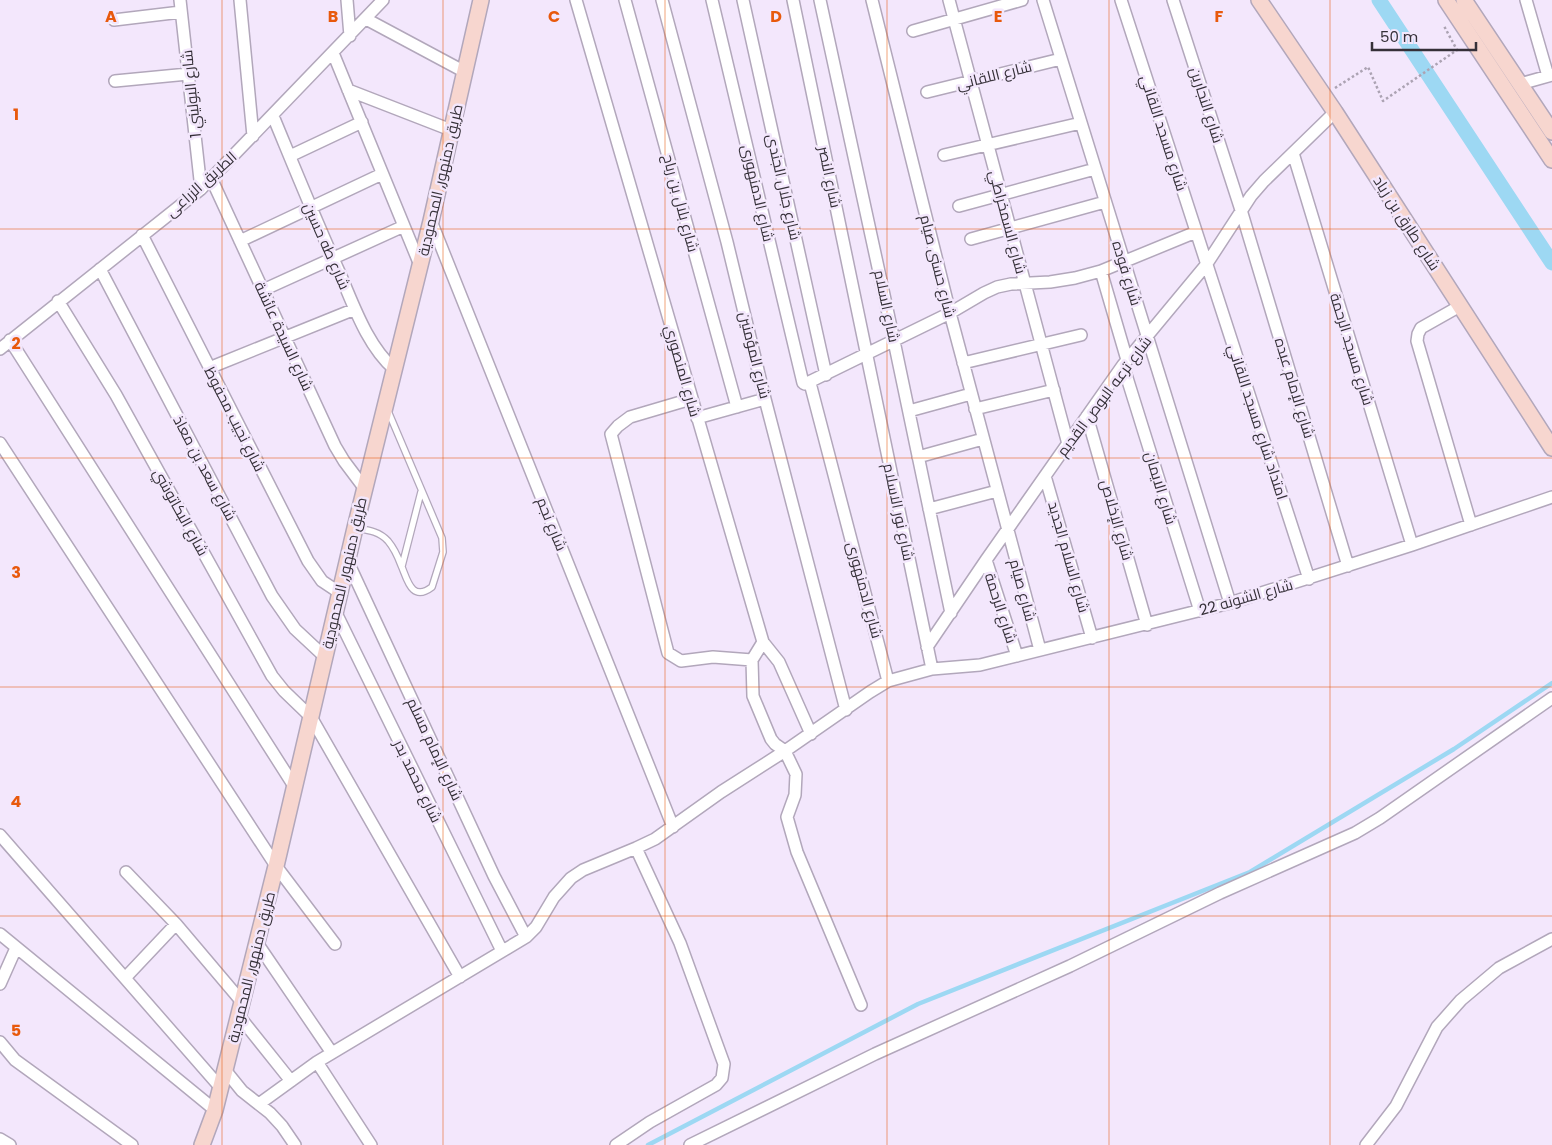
<svg xmlns="http://www.w3.org/2000/svg" width="1552" height="1145" font-family="Poppins,Cairo,sans-serif">
  <rect width="100%" height="100%" fill="#f3e7fc"/>
  <g fill="none" stroke-linecap="round" stroke-linejoin="round">
    <!-- stream -->
    <path stroke="#9dd8f3" stroke-width="4.5" d="M648 1145 918 1004 1250 872 1454 749 1552 683"/>
    <!-- canal -->
    <path stroke="#9dd8f3" stroke-width="15" d="M1379 0 1552 263"/>
    <defs>
      <path id="service" d="M355 528C367 530 379 531 388 541 393 547 398 557 401 565 407 578 411 603 432 587L443 552 442 538 388 411
        M402 566 421 492"/>
      <path id="minor" d="M180 0 201 189
        M240 0 253 136
        M347 0 350 36
        M576 0 763 642 779 662 811 734
        M625 0 737 407
        M662 0 727 242 765 399 846 710
        M712 0 803 383 805 384 950 313 984 293 997 287 1011 284 1050 282 1075 278 1101 271 1196 232
        M743 0 826 375
        M793 0 932 669
        M820 0 894 341 951 613
        M872 0 950 313 1040 650
        M949 0 1068 444
        M1043 0 1230 603
        M1121 0 1309 579
        M1173 0 1241 210 1348 566
        M1526 0 1548 76
        M366 19 465 72
        M114 20 181 12
        M913 31 1022 0
        M333 53 420 265
        M115 81 188 74
        M1520 84 1552 75
        M348 90 451 130
        M927 92 1061 59
        M273 116C295 169 316 221 340 274 354 306 367 345 394 369
        M1293 153 1412 545
        M944 155 1081 123
        M290 156 362 122
        M211 178 335 446 344 461 365 489
        M959 206 1095 169
        M431 221 673 827
        M142 235 308 561 322 581 340 593
        M971 239 1105 202
        M240 241 382 174
        M100 269 272 596 295 629 325 657
        M1101 271 1127 360
        M263 290 404 226
        M58 301 116 395 272 676 284 691 311 717 460 977
        M1460 306 1421 328 1418 334 1417 341 1471 525
        M10 340 294 786
        M0 349 201 189 383 0
        M963 363 1081 335
        M1123 365 1200 611
        M209 368 355 309
        M810 383 888 681
        M691 399 630 417 618 426 611 434 668 653 681 661 713 657 752 660
        M975 409 1054 390
        M909 411 971 394
        M1087 416 1147 625
        M697 418 765 399
        M0 443 276 866 335 944
        M918 457 983 439
        M1045 476 1092 638
        M929 509 997 491
        M347 560 494 876 526 937
        M986 560 1017 656
        M335 611 502 951
        M763 642 752 660 753 696 771 739 775 744 785 751 796 774 795 795 787 817 797 852 861 1005
        M927 647 986 560 1123 365 1206 265 1251 196 1264 181 1335 112
        M0 835 220 1087
        M126 872 176 924 242 1002
        M0 934 215 1110
        M257 943 332 1053
        M125 978 176 924
        M0 984 16 948
        M239 1016 291 1081
        M0 1042 15 1060 132 1145
        M317 1062 371 1145
        M225 1070 242 1091 270 1113 282 1126 295 1145
        M259 1104 317 1062 526 937 536 927 554 897 571 878 583 870 636 848 655 839 721 792 785 751 870 692 888 681 932 669 980 665 1230 603 1412 545 1552 497
        M0 1139 10 1145
        M616 1145 650 1122 716 1085 722 1078 724 1064 680 943 636 848
        M690 1145 875 1054 1070 966 1220 893 1355 833 1380 818 1552 698
        M1366 1145 1396 1106 1437 1027 1461 1000 1499 968 1552 939"/>
      <path id="secondary" d="M1259 0 1335 112 1552 448
        M1446 0 1552 160
        M1464 0 1552 132
        M202 1145 215 1110 276 866 355 528 431 221 481 0"/>
    </defs>
    <!-- service casing -->
    <use href="#service" stroke="#b2a7bb" stroke-width="8"/>
    <!-- minor casing -->
    <use href="#minor" stroke="#b2a7bb" stroke-width="14"/>
    <!-- secondary casing -->
    <use href="#secondary" stroke="#b2a7bb" stroke-width="18"/>
    <!-- path -->
    <path stroke="#aca3b3" stroke-width="2.5" stroke-dasharray="2.5 2.5" stroke-linecap="butt" d="M1335 88 1368 67 1383 101 1457 50 1444 26"/>
    <!-- service -->
    <use href="#service" stroke="#fff" stroke-width="5.5"/>
    <!-- minor -->
    <use href="#minor" stroke="#fff" stroke-width="11"/>
    <!-- secondary -->
    <use href="#secondary" stroke="#f7d6cf" stroke-width="15"/>
  </g>
  <!-- grid -->
  <path fill="none" stroke="#e8590c" stroke-width="1" stroke-opacity="0.55" d="M222 0V1145M443 0V1145M665 0V1145M887 0V1145M1109 0V1145M1330 0V1145M0 229H1552M0 458H1552M0 687H1552M0 916H1552"/>
  <g text-anchor="middle" dominant-baseline="central" stroke-width="5" stroke-linejoin="round" paint-order="stroke">
    <!-- street labels -->
    <g font-size="15" fill="#353038" stroke="#f3e7fc">
      <text transform="translate(994 75) rotate(-14)">شارع اللقاني</text>
      <text transform="translate(191 94) rotate(-96)">شارع البوليني 1</text>
      <text transform="translate(1207 105) rotate(72)">شارع النجارين</text>
      <text transform="translate(1164 133) rotate(72)">شارع مسجد اللقاني</text>
      <text transform="translate(830 177) rotate(78)">شارع النصر</text>
      <text transform="translate(440 180) rotate(-77)">طريق دمنهور, المحمودية</text>
      <text transform="translate(201 184) rotate(-42)">الطريق الزراعى</text>
      <text transform="translate(784 187) rotate(77)">شارع جلال الجندى</text>
      <text transform="translate(758 193) rotate(77)">شارع الدمنهورى</text>
      <text transform="translate(681 203) rotate(75)">شارع بلال بن رباح</text>
      <text transform="translate(1008 222) rotate(75)">شارع السمخراطي</text>
      <text transform="translate(1407 223) rotate(57)">شارع طارق بن زياد</text>
      <text transform="translate(327 246) rotate(66)">شارع طه حسين</text>
      <text transform="translate(938 266) rotate(76)">شارع حسنى صيام</text>
      <text transform="translate(1127 273) rotate(73)">شارع فوده</text>
      <text transform="translate(887 306) rotate(78)">شارع السلام</text>
      <text transform="translate(284 336) rotate(65)">شارع السيدة عائشة</text>
      <text transform="translate(1352 349) rotate(73)">شارع مسجد الرحمة</text>
      <text transform="translate(755 355) rotate(76)">شارع المؤمنين</text>
      <text transform="translate(683 371) rotate(74)">شارع المنصوري</text>
      <text transform="translate(1295 388) rotate(73)">شارع الإمام عبده</text>
      <text transform="translate(1104 396) rotate(-53)">شارع ترعه البوص القديم</text>
      <text transform="translate(235 419) rotate(63)">شارع نجيب محفوظ</text>
      <text transform="translate(1258 422) rotate(72)">امتداد شارع مسجد اللقاني</text>
      <text transform="translate(205 468) rotate(62)">شارع سعد بن معاذ</text>
      <text transform="translate(1161 488) rotate(73)">شارع الايمان</text>
      <text transform="translate(181 512) rotate(61)">شارع البكاتوشي</text>
      <text transform="translate(899 512) rotate(78)">شارع نور الاسلام</text>
      <text transform="translate(1117 520) rotate(74)">شارع الإخلاص</text>
      <text transform="translate(552 524) rotate(68)">شارع نجم</text>
      <text transform="translate(1069 557) rotate(74)">شارع السلام الجديد</text>
      <text transform="translate(344 573) rotate(-77)">طريق دمنهور, المحمودية</text>
      <text transform="translate(865 590) rotate(75)">شارع الدمنهورى</text>
      <text transform="translate(1023 590) rotate(75)">شارع صيام</text>
      <text transform="translate(1246 597) rotate(-16)">شارع الشونه 22</text>
      <text transform="translate(1001 608) rotate(72)">شارع الرحمة</text>
      <text transform="translate(435 749) rotate(65)">شارع الإمام مسلم</text>
      <text transform="translate(418 781) rotate(64)">شارع محمد بدر</text>
      <text transform="translate(251 967) rotate(-76)">طريق دمنهور, المحمودية</text>
    </g>
  </g>
  <g font-size="16" text-anchor="middle" font-weight="bold" fill="#e8590c" stroke="#f3e7fc" stroke-width="5" stroke-linejoin="round" paint-order="stroke">
    <text x="111" y="22">A</text>
    <text x="333" y="22">B</text>
    <text x="554" y="22">C</text>
    <text x="776" y="22">D</text>
    <text x="998" y="22">E</text>
    <text x="1219" y="22">F</text>
    <text x="16" y="120">1</text>
    <text x="16" y="349">2</text>
    <text x="16" y="578">3</text>
    <text x="16" y="807">4</text>
    <text x="16" y="1036">5</text>
  </g>
  <!-- scale -->
  <path d="M1372 42v8h104v-8" fill="none" stroke="#353038" stroke-width="2.5"/>
  <text x="1380" y="42" font-size="15" fill="#353038" stroke="#f3e7fc" stroke-width="4" paint-order="stroke">50 m</text>
</svg>
